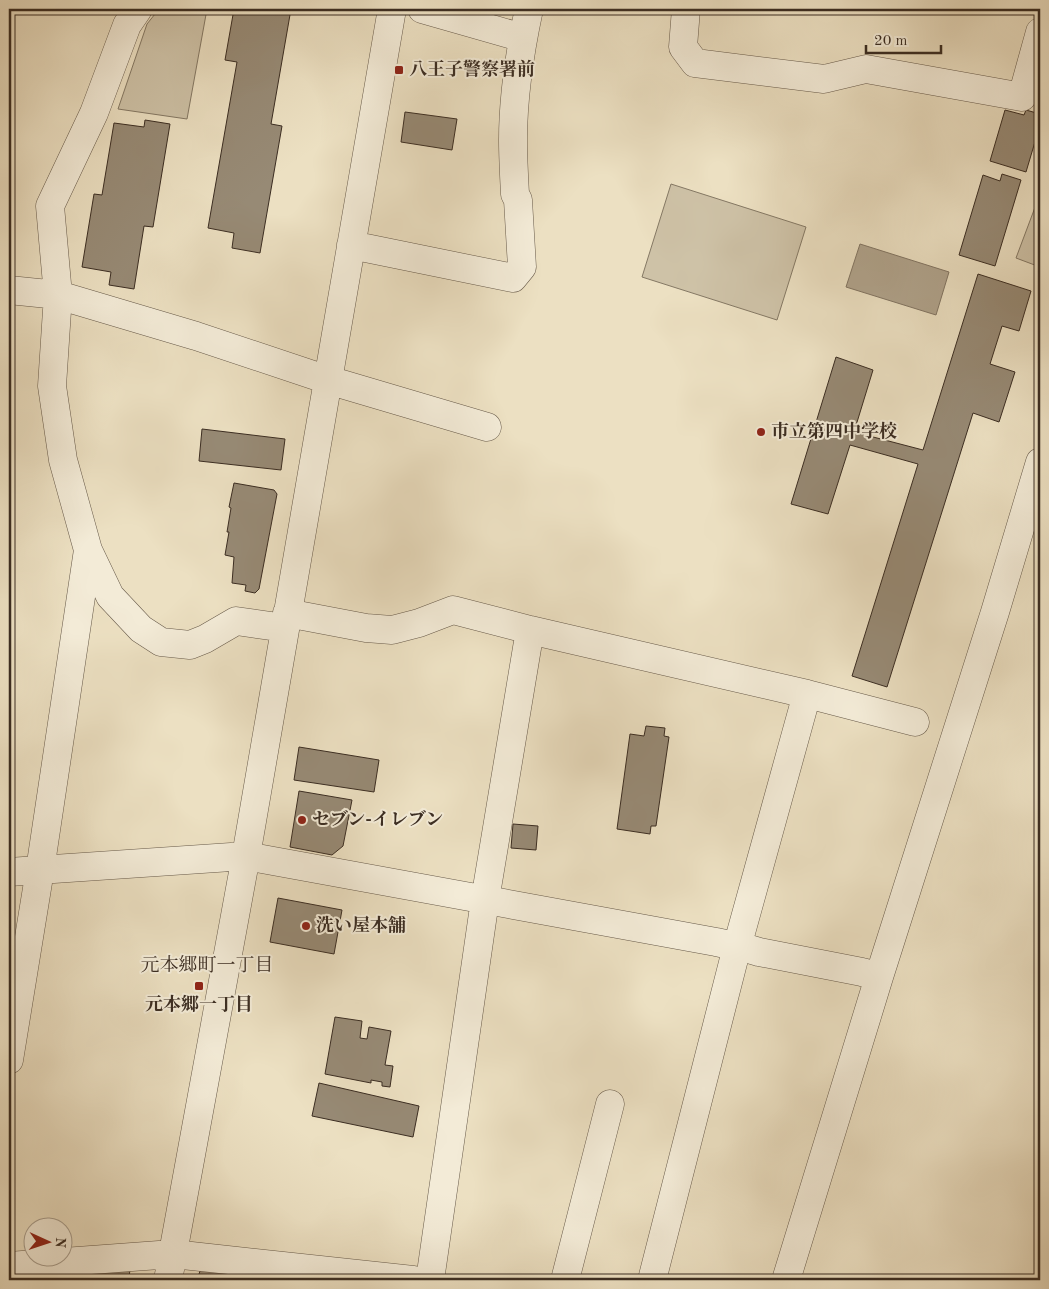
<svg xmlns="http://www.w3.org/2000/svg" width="1049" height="1289" font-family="'Old Standard TT','Noto Serif JP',serif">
  <rect width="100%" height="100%" fill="#ece0c2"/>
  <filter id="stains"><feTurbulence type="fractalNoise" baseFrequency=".004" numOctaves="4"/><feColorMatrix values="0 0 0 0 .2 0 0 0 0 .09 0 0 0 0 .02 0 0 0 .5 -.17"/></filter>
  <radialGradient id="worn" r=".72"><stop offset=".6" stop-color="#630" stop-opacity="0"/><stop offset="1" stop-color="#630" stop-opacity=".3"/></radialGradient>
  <!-- green -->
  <path fill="#cec2a7" stroke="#847864" d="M159 9H207L187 119 118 109 147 24Z
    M671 184 806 227 777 320 642 277Z
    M1040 194V267L1016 258Z"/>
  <!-- water -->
  <path fill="#b0a38c" stroke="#817462" d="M860 244 949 272 936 315 846 287Z"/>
  <!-- building -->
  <path fill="#978a75" stroke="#3b2d22" d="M234 9H291L271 124 282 126 260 253 232 248 234 233 208 228 237 62 225 60Z
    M1005 110 1024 115 1026 110 1040 114V125L1026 172 990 161Z
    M405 112 457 119 452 150 401 142Z
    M145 120 170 124 153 227 144 226 134 289 109 285 111 272 82 267 94 194 102 195 114 123 144 127Z
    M1002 174 1021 180 995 266 959 255 983 175 1000 181Z
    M978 274 1031 291 1019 331 1002 326 990 364 1015 372 999 422 973 413 887 687 852 676 918 464 850 445 828 514 791 504 836 357 873 370 854 432 923 450Z
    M202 429 285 439 281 470 199 461Z
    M234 483 274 490 277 494 259 589 255 593 245 591 246 585 232 583 234 557 225 555 229 532H227L231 508 229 507Z
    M646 726 665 728 664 736 669 737 656 826H651L650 834 617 829 630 734 644 736Z
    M299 747 379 760 374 792 294 780Z
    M299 791 352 800 343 846 332 855 290 847Z
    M513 824 538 826 536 850 511 848Z
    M278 898 342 910 334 954 270 942Z
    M335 1017 362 1021 360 1038 367 1039 369 1027 391 1031 385 1065 393 1066 390 1087 382 1086V1082L371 1080V1083L325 1074Z
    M319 1083 419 1106 413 1137 312 1116Z
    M204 1267 234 1272 232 1280H197L200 1271Z
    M130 1268 129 1280H97L96 1273Z
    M246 1271 279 1273 278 1280H245Z"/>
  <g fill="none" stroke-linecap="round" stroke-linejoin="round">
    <defs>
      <path id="minor" d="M422 9 523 38
        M686 9 683 47 695 63 824 79 866 69 1022 97 1040 32
        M351 245 513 278 522 267 518 200 515 194C514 176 513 158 513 140 513 96 520 51 529 9
        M9 290 58 295 196 336 328 380 487 427
        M88 550 110 596 141 629 161 642 190 645 205 639 236 621 285 628
        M287 613 366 628 392 630 419 623 453 610 530 630 807 694 915 722
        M9 872 246 856 716 942 749 949 759 952 862 972 879 977
        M9 1060 40 870 88 550 63 460 52 386 58 295 50 206 94 113 127 25 138 9
        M9 1266 173 1254 413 1280
        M168 1280 246 856 392 9
        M430 1280 485 900 530 630
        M565 1280 610 1104
        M652 1280 737 947 807 694
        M786 1280 879 977 995 612 1040 462"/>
    </defs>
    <!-- minor casing -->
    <use href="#minor" stroke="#675a4a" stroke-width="29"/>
    <!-- minor -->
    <use href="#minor" stroke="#f3ebd7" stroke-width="28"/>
  </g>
  <!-- markers -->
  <g fill="#8f2418" stroke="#f3ebd7" stroke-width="2">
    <rect x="394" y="65" width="10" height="10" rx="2.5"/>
    <circle cx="761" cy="432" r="5"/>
    <circle cx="302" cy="820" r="5"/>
    <circle cx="306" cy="926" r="5"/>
    <rect x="194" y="981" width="10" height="10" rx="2.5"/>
  </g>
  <g text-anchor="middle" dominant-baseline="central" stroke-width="4" stroke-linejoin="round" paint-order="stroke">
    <!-- poi labels -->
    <g font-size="18" font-weight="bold" fill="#3b2d22" stroke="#f3ebd7" text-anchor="start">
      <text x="409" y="70">八王子警察署前</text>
      <text x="771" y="432">市立第四中学校</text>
      <text x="312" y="820">セブン-イレブン</text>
      <text x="316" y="926">洗い屋本舗</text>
      <text x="199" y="1005" text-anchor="middle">元本郷一丁目</text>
    </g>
    <!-- neighbourhood labels -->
    <g font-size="19" fill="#3b2d22" stroke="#f3ebd7">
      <text x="207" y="966">元本郷町一丁目</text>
    </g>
  </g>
  <!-- margin -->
  <rect width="1049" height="1289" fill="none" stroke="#ece0c2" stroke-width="30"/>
  <rect x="10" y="10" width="1029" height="1269" fill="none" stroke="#3b2d22" stroke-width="2.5"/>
  <rect x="15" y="15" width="1019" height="1259" fill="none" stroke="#3b2d22"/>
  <!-- north arrow -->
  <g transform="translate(48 1242) rotate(93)"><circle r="24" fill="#f3ebd7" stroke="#a99f8f"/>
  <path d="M0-4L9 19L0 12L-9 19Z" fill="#8f2418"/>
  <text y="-8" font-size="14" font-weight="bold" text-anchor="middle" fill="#3b2d22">N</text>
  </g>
  <!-- scale -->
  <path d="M866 45v8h75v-8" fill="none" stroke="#3b2d22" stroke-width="2.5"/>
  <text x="874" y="45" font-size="15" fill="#3b2d22" stroke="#f3ebd7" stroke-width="4" paint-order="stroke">20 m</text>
  <rect width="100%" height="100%" filter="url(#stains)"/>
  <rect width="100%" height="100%" fill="url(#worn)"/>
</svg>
